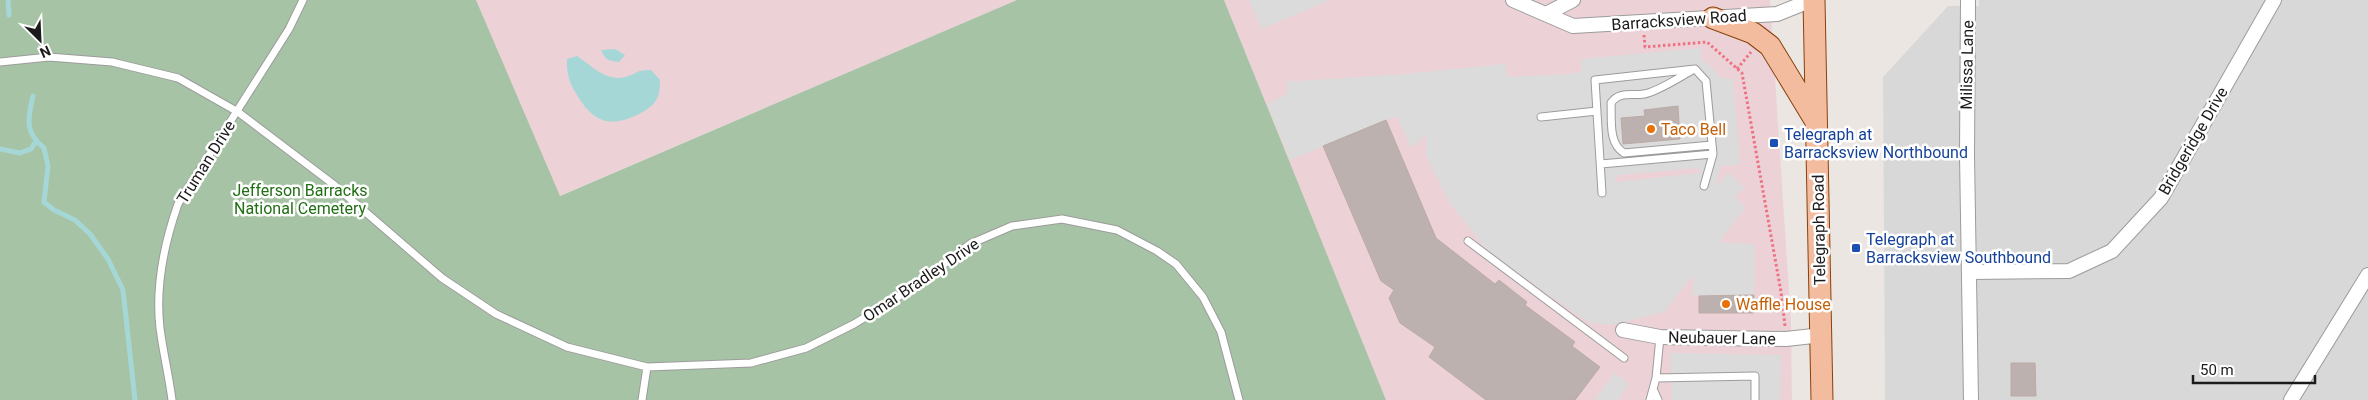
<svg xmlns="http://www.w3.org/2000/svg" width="2368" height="400" font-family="Roboto,sans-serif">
  <rect width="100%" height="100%" fill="#ece6e2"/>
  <!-- residential -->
  <path fill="#d9d8d9" d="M1979 0H2368V400H1885L1883 77 1948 6H1979Z"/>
  <!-- commercial -->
  <path fill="#ecd2d7" d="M476 0H1017L559 196Z
    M1224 0H1770L1791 323 1792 400H1386Z"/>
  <!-- cemetery -->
  <path fill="#a7c3a5" d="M0 0H476L560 196 1017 0H1224L1386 400H0Z"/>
  <!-- parking -->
  <path fill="#dbdbdb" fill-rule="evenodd" d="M1249 0H1330L1262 29Z
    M1701 48V59L1714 69 1720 78 1733 79 1740 165 1721 166 1716 183 1717 185 1728 173 1744 187 1735 197 1745 208 1719 242 1754 244V295L1693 296V275L1664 312 1612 325 1590 323 1520 275 1487 250 1449 202 1426 155V135L1411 148 1397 116 1290 160 1267 104 1286 95 1288 87 1285 82 1405 74 1505 64 1508 77 1567 74 1581 72V59ZM1678 107 1680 139 1623 144 1621 118 1645 116V110ZM1698 168 1700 173 1617 182 1614 180 1618 175Z
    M1670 353 1781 355 1780 400H1672Z
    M1615 373 1629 384 1618 400H1594Z"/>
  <!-- water -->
  <path fill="#a5d7d7" d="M615 49 625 55 619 62C609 61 605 60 601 50Z
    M577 56C591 65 606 82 625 77 638 74 634 70 651 70L660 80C660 100 655 106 637 115 609 128 593 122 577 95 570 84 566 73 567 59Z"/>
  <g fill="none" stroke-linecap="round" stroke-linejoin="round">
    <!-- stream -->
    <path stroke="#a5d7d7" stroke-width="5" d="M8 0 9 15
      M33 96C28 118 24 132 44 148L48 166 44 202 54 210 75 220 90 234 108 259 123 290 135 400
      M0 149 20 153 31 149 36 141"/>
  </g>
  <!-- building -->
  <path fill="#bcb1af" stroke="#bcaaa5" d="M1678 106 1680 139 1623 144 1621 118 1645 116 1644 110Z
    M1386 120 1436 238 1495 284 1499 280 1527 302 1525 305 1575 342 1572 346 1600 367 1575 400H1486L1429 357 1435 347 1400 323 1389 298 1394 290 1381 281 1323 146Z
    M1754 295V313H1699V296Z
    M2011 363H2035L2036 396H2011Z"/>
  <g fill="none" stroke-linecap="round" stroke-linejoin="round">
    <defs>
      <path id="service" d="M0 62 49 57 112 62 178 78 238 112 333 184 442 278 496 314 567 347 647 367 751 363 806 348 854 324 890 302 926 278 970 244 1012 226 1062 219 1117 230 1157 251 1176 264 1203 297 1221 332 1239 400
        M1691 71C1678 78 1657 92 1644 94 1631 96 1619 91 1611 103 1612 120 1608 143 1624 153L1712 145
        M1541 117 1597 111
        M1601 164 1713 154
        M1602 193 1595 80 1695 69 1706 81 1713 154 1704 186
        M1468 241 1624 358
        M1660 337 1656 378 1755 376V400
        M1654 391 1658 400
        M172 400C169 376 163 352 160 328 155 285 164 244 178 204L289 29 303 0
        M642 400 647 367
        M1650 400 1656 378"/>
      <path id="minor" d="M1513 0 1573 26 1777 14 1812 0
        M1968 0 1967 155 1971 400
        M1546 14 1573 0
        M1970 272 2069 271 2112 251 2161 198 2274 0
        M1623 330 1660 337 1786 339 1822 335
        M2291 400 2368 275"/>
      <path id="primary" d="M1814 0 1822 400
        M1713 18 1753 33 1770 46 1815 120"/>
    </defs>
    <!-- service casing -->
    <use href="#service" stroke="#9c9c9c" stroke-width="9"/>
    <!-- minor casing -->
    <use href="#minor" stroke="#9c9c9c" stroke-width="16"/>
    <!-- primary casing -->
    <use href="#primary" stroke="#87420c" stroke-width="23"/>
    <!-- path -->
    <path stroke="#ee7181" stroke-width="3" stroke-dasharray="2.5 2.5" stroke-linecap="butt" d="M1644 35 1645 47 1707 42 1742 73 1781 292 1785 326
      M1737 69 1751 52"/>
    <!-- service -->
    <use href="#service" stroke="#fff" stroke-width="7"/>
    <!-- minor -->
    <use href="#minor" stroke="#fff" stroke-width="14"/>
    <!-- primary -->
    <use href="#primary" stroke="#f4bc9f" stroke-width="21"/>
  </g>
  <!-- markers -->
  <g fill="#e8710a" stroke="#fff" stroke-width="2">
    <circle cx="1651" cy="129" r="5"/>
    <circle cx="1726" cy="304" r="5"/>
  </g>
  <g fill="#1a4fb4" stroke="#fff" stroke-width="2">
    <rect x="1769" y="138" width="10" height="10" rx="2.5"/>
    <rect x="1851" y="243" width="10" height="10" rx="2.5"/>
  </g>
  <g text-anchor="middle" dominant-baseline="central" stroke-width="5" stroke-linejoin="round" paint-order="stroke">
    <!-- street labels -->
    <g font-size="16" fill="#1b1b1b" stroke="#fff">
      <text transform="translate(1679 20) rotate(-4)">Barracksview Road</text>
      <text transform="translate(1967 65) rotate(-89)">Milissa Lane</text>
      <text transform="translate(2193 141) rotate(-60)">Bridgeridge Drive</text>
      <text transform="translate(206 162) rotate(-58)">Truman Drive</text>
      <text transform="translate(1819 230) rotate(-91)">Telegraph Road</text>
      <text transform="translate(921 280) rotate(-34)">Omar Bradley Drive</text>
      <text transform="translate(1722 338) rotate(1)">Neubauer Lane</text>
    </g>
    <!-- food labels -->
    <g font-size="16" fill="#c56008" stroke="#fff" text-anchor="start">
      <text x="1661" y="129">Taco Bell</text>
      <text x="1736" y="304">Waffle House</text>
    </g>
    <!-- transit labels -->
    <g font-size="16" fill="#164399" stroke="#fff" text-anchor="start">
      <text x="1784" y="134">Telegraph at<tspan x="1784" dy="18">Barracksview Northbound</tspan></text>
      <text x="1866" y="239">Telegraph at<tspan x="1866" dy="18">Barracksview Southbound</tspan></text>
    </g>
    <!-- park labels -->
    <g font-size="16" fill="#216f14" stroke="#fff">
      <text x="300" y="190">Jefferson Barracks<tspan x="300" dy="18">National Cemetery</tspan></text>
    </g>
  </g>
  <!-- north arrow -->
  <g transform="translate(40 40) rotate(156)" stroke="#ffffff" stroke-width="4" paint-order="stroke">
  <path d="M0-4L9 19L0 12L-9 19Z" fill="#1b1b1b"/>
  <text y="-8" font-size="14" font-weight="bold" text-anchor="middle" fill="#1b1b1b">N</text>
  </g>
  <!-- scale -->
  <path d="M2193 375v8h122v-8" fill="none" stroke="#1b1b1b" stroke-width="2.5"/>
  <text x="2200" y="375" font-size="15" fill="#1b1b1b" stroke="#ffffff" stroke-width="4" paint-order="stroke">50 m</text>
</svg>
